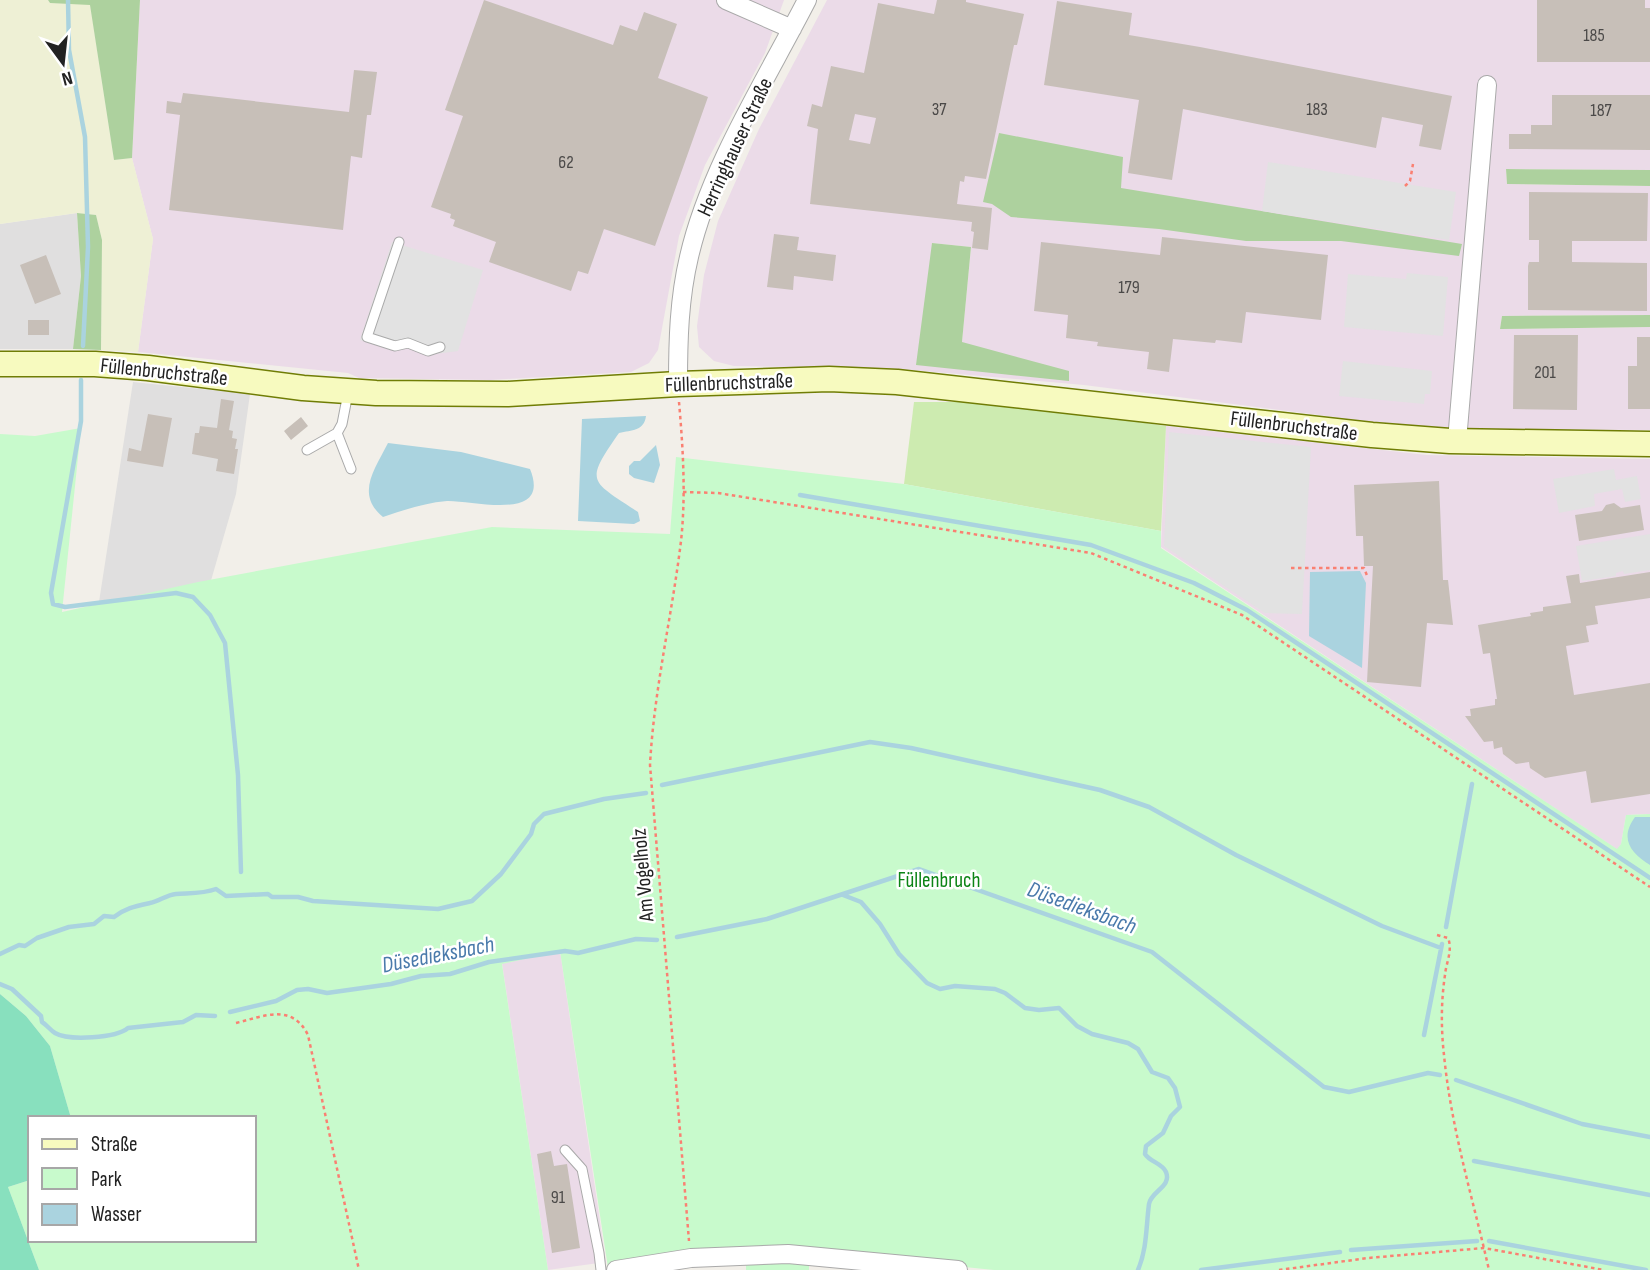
<svg xmlns="http://www.w3.org/2000/svg" width="1650" height="1270" font-family="'Sofia Sans Condensed',sans-serif">
  <rect width="100%" height="100%" fill="#f2efe9"/>
  <!-- residential -->
  <path fill="#e0dfdf" d="M77 213 81 276 73 349H0V224Z
    M133 382 250 394 236 494 210 584 99 602Z"/>
  <!-- industrial -->
  <path fill="#ebdbe8" fill-rule="evenodd" d="M140 0H784L765 53 705 165 679 236 658 350 649 363 631 372 490 380 359 378 348 373 138 352 153 239 132 158Z
    M827 0H1650V170L1506 169 1507 184 1650 186V315L1502 316 1500 329 1650 327V430L1429 429 1084 385 901 369 734 366 714 361 699 347 697 326 704 275 718 221 759 129ZM932 243 971 247 962 342Z
    M1166 426 1427 455 1650 459V814L1626 815 1621 844 1618 850 1161 547Z
    M560 951 606 1262 548 1270 502 963Z"/>
  <!-- farmland -->
  <path fill="#eef0d5" d="M0 0H48L50 3 90 4 114 160 132 158 153 239 138 352 101 350 102 240 96 215 77 213 0 224Z"/>
  <!-- grass -->
  <path fill="#cdebb0" d="M914 402H1001L1166 426 1161 531 904 484Z"/>
  <!-- forest -->
  <path fill="#add19e" d="M48 0H140L132 158 114 160 90 5 50 3Z
    M999 133 1123 157 1121 188 1462 244 1459 256 1341 241H1246L1159 229 1011 217 992 204 983 202Z
    M1506 169 1650 170V186L1507 184Z
    M77 213 96 215 102 240 101 350 73 349 81 276Z
    M932 243 971 247 962 342 1069 371V381L916 365Z
    M1650 315V327L1500 329 1502 316Z"/>
  <!-- park -->
  <path fill="#c8facc" d="M81 428 62 612 198 582 492 527 670 534 676 457 904 484 1161 531V548L1617 849 1621 844 1626 815 1650 814V1270H994L787 1249 692 1255 608 1268 560 951 502 964 548 1270H39L8 1187 30 1180V1240H254V1118H71L50 1046 26 1016 0 994V434L35 436Z
    M746 1261 809 1265V1270H746Z"/>
  <!-- pitch -->
  <path fill="#88e0be" d="M0 994 26 1016 50 1046 71 1118H30V1180L8 1187 39 1270H0Z"/>
  <!-- parking -->
  <path fill="#e2e2e2" d="M1268 162 1456 192 1449 240 1262 211Z
    M392 242 483 270 458 351 428 355 410 348 395 351 360 340Z
    M1407 273 1448 277 1443 336 1344 327 1348 274 1406 279Z
    M1343 361 1432 371 1430 394H1425L1424 404 1339 396Z
    M1169 432 1311 447 1302 614 1265 613 1164 546Z
    M1614 469 1616 480 1637 476 1641 499 1625 502 1622 489 1594 494 1595 506 1559 513 1553 479Z
    M1650 534V570L1624 574 1623 571 1616 573V576L1582 581 1576 546Z"/>
  <!-- water -->
  <path fill="#aad3df" d="M646 416C644 431 632 430 619 433 584 483 590 480 638 512L640 521 634 524 578 521 582 419Z
    M388 443 461 452 530 469C552 523 472 500 447 501 424 503 404 510 383 517 355 494 375 469 388 443Z
    M656 445 660 465 654 483 634 478 629 474V466L634 461H640Z
    M1360 571 1366 583 1362 668 1309 636 1310 572Z
    M1635 817H1650V865C1631 853 1619 839 1635 817Z"/>
  <g fill="none" stroke-linecap="round" stroke-linejoin="round">
    <!-- stream -->
    <path stroke="#aad3df" stroke-width="4.5" d="M68 0 69 50 85 137 88 247 83 346
      M81 380V421L51 593 53 604 65 607 176 593 193 597 210 615 225 643 238 775 241 872
      M800 495 1091 545 1194 583 1247 610 1650 878
      M662 785 870 742 911 748 1100 790 1149 807 1236 855 1382 926 1441 948
      M843 895 861 902 880 924 899 954 927 983 940 989 955 986 995 989 1005 993 1025 1008 1039 1010 1059 1008 1077 1026 1092 1034 1128 1043 1138 1049 1152 1072 1168 1078 1175 1088 1180 1107 1171 1116 1163 1133 1146 1146 1145 1154C1150 1162 1162 1163 1166 1172 1172 1187 1151 1191 1149 1204 1146 1227 1147 1249 1138 1270
      M1446 927 1472 784
      M677 937 767 919 919 869 1152 952 1324 1087 1349 1092 1428 1073 1440 1075
      M0 954 19 945 25 946 37 938 69 927 94 924 104 916 114 917C125 908 136 906 150 903 160 901 166 895 176 894 189 893 203 894 216 889L226 896 268 894 272 897H298L313 901 438 909 472 901 501 874 531 834 534 824 544 814 604 799 646 793
      M0 984 12 989 41 1016 42 1022C47 1025 50 1030 55 1033 69 1041 116 1038 128 1028L183 1022 196 1015 215 1016
      M230 1012 276 1001 297 990 308 989 327 993 391 984 421 976 450 974 489 962 565 951 578 953 636 939 657 940
      M1424 1035 1442 944
      M1456 1080 1582 1124 1650 1137
      M1474 1161 1650 1195
      M1489 1241 1646 1270
      M1351 1250 1477 1241
      M1201 1270 1340 1252"/>
  </g>
  <!-- building -->
  <path fill="#c7bfb8" fill-rule="evenodd" d="M484 0 613 45 620 25 637 31 644 12 677 24 658 78 708 97 655 246 604 229 588 274 578 271 571 291 489 262 496 242 453 226 455 220 450 218 451 214 431 207 463 116 445 110Z
    M937 0H966V2L1024 14 1017 45H1014L986 179 965 176 964 182 960 181 957 204 992 208 988 250 972 248 974 232 971 231 972 222 810 204 818 129 807 126 812 104 822 107 831 66 864 73 878 3 934 14ZM855 114 876 118 870 144 849 140Z
    M1537 0H1645V8H1650V62H1537Z
    M1057 1 1132 13 1129 35 1200 47 1452 96 1441 150 1419 146 1423 125 1382 117 1376 148 1183 109 1172 180 1128 173 1139 100 1044 85Z
    M354 70 377 72 371 115H367L362 158 351 156 343 230 169 210 180 115 166 113 167 101 181 103 183 93 349 112Z
    M1552 95H1650V150L1509 149V134H1531V125H1552Z
    M1529 192 1648 193 1647 241H1572V262L1647 263V311L1528 310V266L1529 262H1539V240H1529Z
    M774 234 799 237 797 250 836 255 833 281 794 276 793 290 767 287Z
    M1162 237 1328 255 1321 320 1246 312 1242 343 1216 340 1215 343 1173 339 1169 372 1147 369 1149 352 1097 346 1098 342 1066 338 1068 315 1034 311 1041 242 1160 255Z
    M46 255 61 294 35 304 20 265Z
    M28 320H49V335H28Z
    M1514 335H1578L1577 410 1513 409Z
    M1637 337H1650V409H1628V366H1637Z
    M221 399 234 401 229 430 233 431 232 438 237 439 235 449H238L234 474 216 471 218 459 192 454 195 433H199L200 426 217 428Z
    M148 414 172 418 163 467 127 461 129 448 141 451Z
    M301 417 308 426 291 440 284 431Z
    M1439 481 1443 580H1448L1453 625 1427 623 1421 687 1367 682 1373 566H1364L1363 536H1356L1354 485Z
    M1614 503 1621 508 1640 505 1644 530 1579 541 1575 515 1602 511 1606 505Z
    M1650 572V598L1595 606 1598 624 1586 626 1589 642 1566 646 1574 695 1650 683V794L1591 803 1586 771 1545 778 1530 768 1529 762 1516 764 1503 754 1502 747 1494 749 1493 741 1484 742 1465 716H1471L1470 709 1495 705V699H1497L1490 653 1483 654 1478 625 1531 616 1530 613 1543 611V607L1571 603 1566 576 1579 574 1580 583Z
    M551 1151 554 1166 567 1164 580 1248 552 1253 537 1154Z"/>
  <g fill="none" stroke-linecap="round" stroke-linejoin="round">
    <defs>
      <path id="lane" d="M399 242 367 337 395 346 408 343 428 351 440 347
        M348 393 342 424 337 433 351 469
        M307 450 337 433
        M565 1150 582 1169 599 1253 601 1270"/>
      <path id="street" d="M726 0 792 29
        M678 384C678 341 679 299 689 257 709 169 766 80 807 0
        M1457 441 1487 85
        M616 1270 691 1258 788 1254 958 1270"/>
      <path id="secondary" d="M0 364H95L148 368 303 388 376 393 508 394 678 384 829 379 897 382 1372 435 1450 441 1650 444"/>
    </defs>
    <!-- lane casing -->
    <use href="#lane" stroke="#a9a9a9" stroke-width="11"/>
    <!-- street casing -->
    <use href="#street" stroke="#a9a9a9" stroke-width="20"/>
    <!-- secondary casing -->
    <use href="#secondary" stroke="#707d05" stroke-width="27"/>
    <!-- path -->
    <path stroke="#fa8072" stroke-width="2.5" stroke-dasharray="3.5 3.5" stroke-linecap="butt" d="M1405 186 1410 181 1413 164
      M679 402C683 448 686 495 681 541 672 616 654 689 650 765L689 1241
      M683 492 718 493 1091 553 1242 615 1650 887
      M1291 568H1364L1368 578
      M1437 935 1448 938C1453 950 1446 963 1445 975 1441 1001 1441 1029 1444 1055 1451 1128 1473 1199 1489 1270
      M236 1023C264 1016 292 1003 308 1035L359 1270
      M1279 1270 1368 1258 1484 1248 1604 1270"/>
    <!-- lane -->
    <use href="#lane" stroke="#fff" stroke-width="9"/>
    <!-- street -->
    <use href="#street" stroke="#fff" stroke-width="18"/>
    <!-- secondary -->
    <use href="#secondary" stroke="#f7fabf" stroke-width="24"/>
  </g>
  <g text-anchor="middle" dominant-baseline="central" stroke-width="5" stroke-linejoin="round" paint-order="stroke">
    <!-- number labels -->
    <g font-size="18" fill="#4b4948">
      <text x="1594" y="35">185</text>
      <text x="939" y="109">37</text>
      <text x="1317" y="109">183</text>
      <text x="1601" y="110">187</text>
      <text x="566" y="162">62</text>
      <text x="1129" y="287">179</text>
      <text x="1545" y="372">201</text>
      <text x="558" y="1197">91</text>
    </g>
    <!-- street labels -->
    <g font-size="21" fill="#222" stroke="#fff">
      <text transform="translate(735 147) rotate(-65)">Herringhauser Straße</text>
      <text transform="translate(164 372) rotate(6)">Füllenbruchstraße</text>
      <text transform="translate(729 383) rotate(-2)">Füllenbruchstraße</text>
      <text transform="translate(1294 426) rotate(7)">Füllenbruchstraße</text>
      <text transform="translate(643 875) rotate(-95)">Am Vogelholz</text>
    </g>
    <!-- park labels -->
    <g font-size="21" fill="#0c8416" stroke="#fff">
      <text x="939" y="880">Füllenbruch</text>
    </g>
    <!-- water labels -->
    <g font-size="23" font-style="italic" fill="#4a7aab" stroke="#fff">
      <text transform="translate(1082 908) rotate(20)">Düsedieksbach</text>
      <text transform="translate(438 955) rotate(-11)">Düsedieksbach</text>
    </g>
  </g>
  <!-- legend -->
  <rect x="28" y="1116" width="228" height="126" fill="#ffffff" stroke="#a7a7a7" stroke-width="2"/>
  <rect x="42" y="1139" width="35" height="10" fill="#f7fabf" stroke="#a7a7a7" stroke-width="2"/>
  <text x="91" y="1151" font-size="21" fill="#222222">Straße</text>
  <rect x="42" y="1168" width="35" height="21" fill="#c8facc" stroke="#a7a7a7" stroke-width="2"/>
  <text x="91" y="1186" font-size="21" fill="#222222">Park</text>
  <rect x="42" y="1204" width="35" height="21" fill="#aad3df" stroke="#a7a7a7" stroke-width="2"/>
  <text x="91" y="1221" font-size="21" fill="#222222">Wasser</text>
  <!-- north arrow -->
  <g transform="translate(63 63) rotate(165)" stroke="#ffffff" stroke-width="5" paint-order="stroke">
  <path d="M0-5L12 26L0 18L-12 26Z" fill="#222222"/>
  <text y="-10" font-size="19" font-weight="bold" text-anchor="middle" fill="#222222">N</text>
  </g>
</svg>
